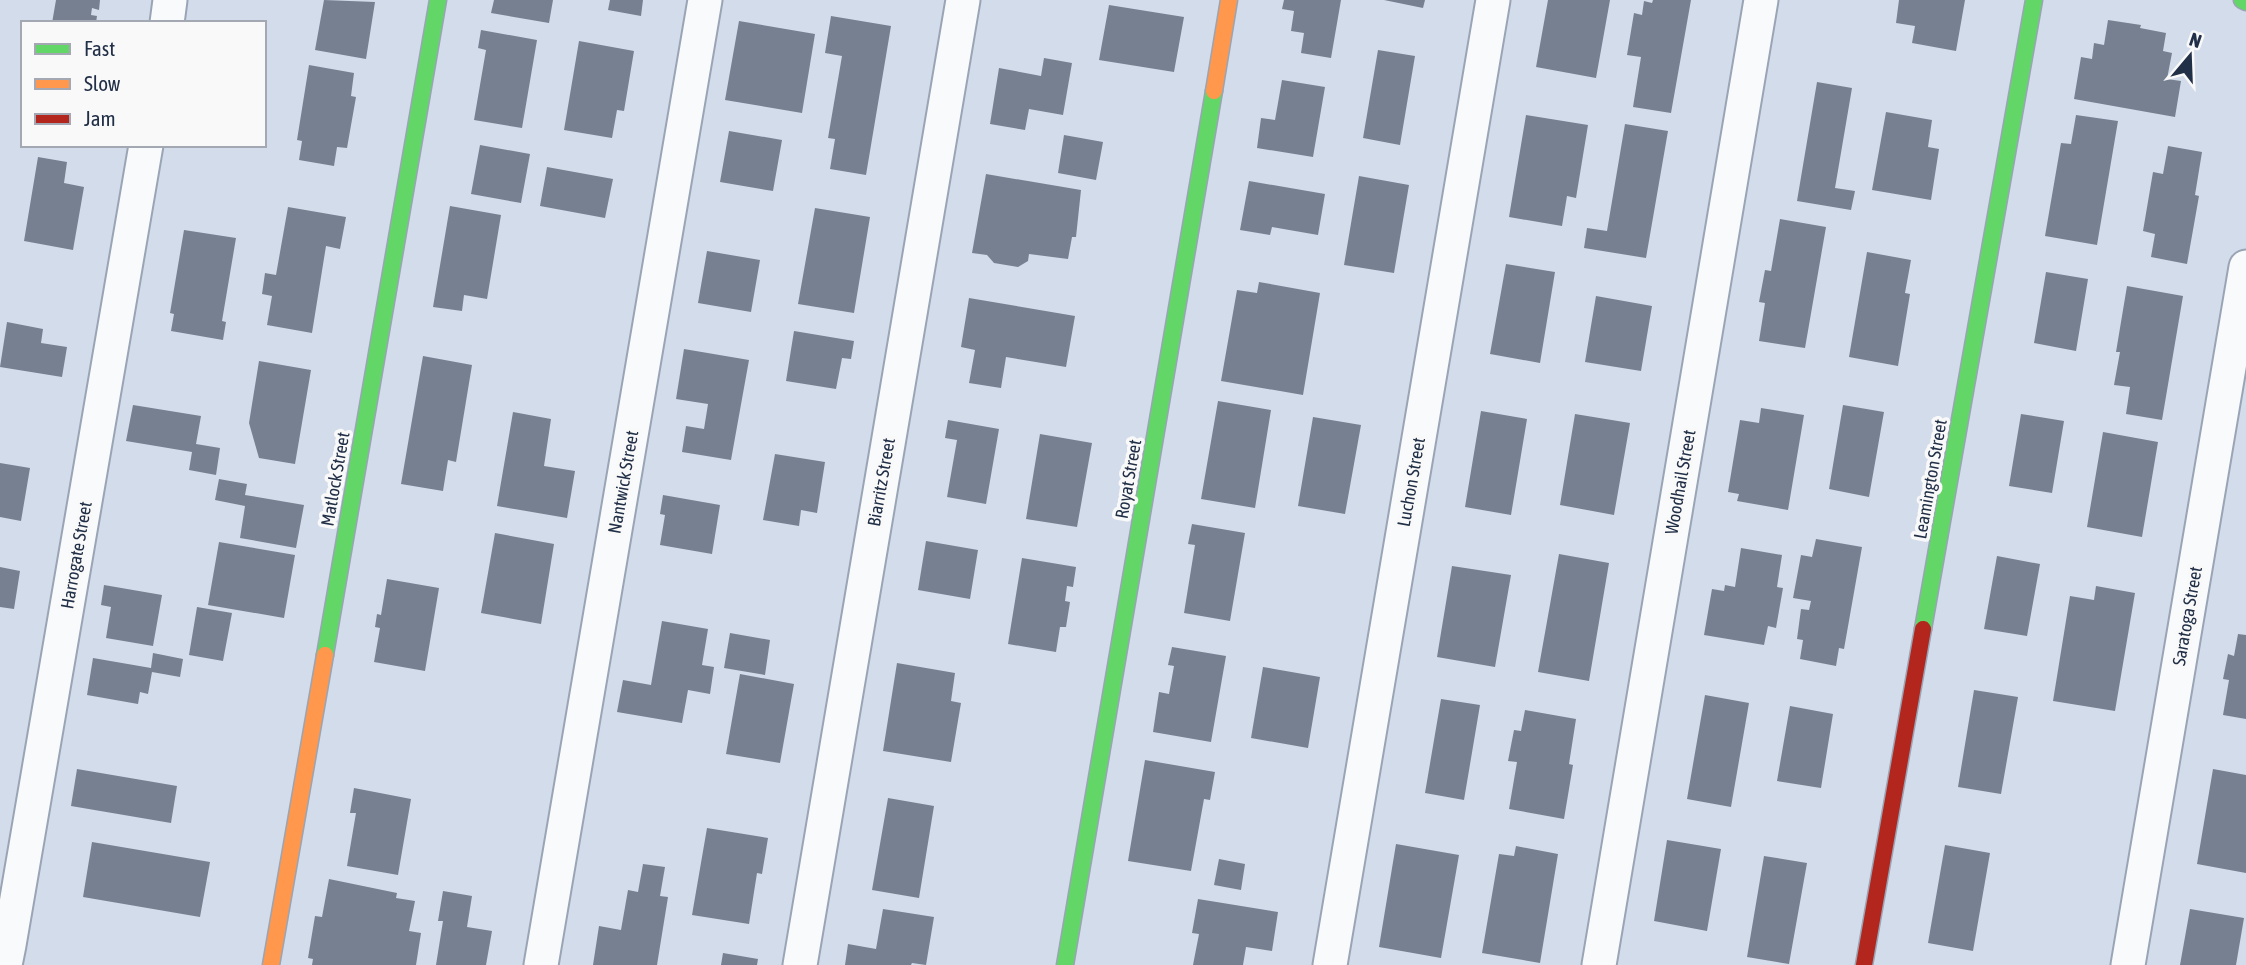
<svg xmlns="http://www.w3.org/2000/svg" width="2246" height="965" font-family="'Asap Condensed',sans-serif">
  <rect width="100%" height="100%" fill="#d3dcea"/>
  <!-- building -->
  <path fill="#768091" d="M56 0H100L99 10 92 8 91 15 97 16 96 23H52Z
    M324 0 375 2 366 59 315 50Z
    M494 0H553L549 23 491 13Z
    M610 0H643L641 16 608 10Z
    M1284 0H1341L1331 58 1301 53 1304 33 1291 31 1294 11 1282 9Z
    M1384 0H1425L1423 8Z
    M1548 0H1610L1596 78 1536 67Z
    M1653 0H1691L1671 113 1633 107 1641 57 1627 55 1634 13 1642 15 1644 1 1652 3Z
    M1899 0H1965L1956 51 1912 43 1915 26 1896 23Z
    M1109 5 1184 17 1174 72 1099 60Z
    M831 16 891 26 866 175 830 169 835 139 828 138 842 56 825 53Z
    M2108 20 2141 25 2140 28 2166 33 2163 51 2172 53 2167 79 2181 81 2175 117 2074 99 2081 57 2092 59 2094 43 2104 45Z
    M739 21 815 34 802 113 725 100Z
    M481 30 537 40 522 128 474 120 486 50 478 48Z
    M579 41 634 51 624 111 617 110 612 138 564 130Z
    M1378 50 1415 56 1400 145 1363 138Z
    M1044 58 1072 63 1063 115 1029 109 1025 130 990 124 999 68 1041 76Z
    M309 65 354 73 351 96 356 97 347 148 337 147 334 166 299 160 302 141 297 140Z
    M1282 80 1325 87 1313 157 1257 148 1261 118 1275 120Z
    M1817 82 1852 88 1835 188 1855 191 1851 210 1797 201Z
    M1886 112 1932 120 1928 147 1939 149 1931 200 1872 190Z
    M1526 115 1588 125 1576 198 1567 196 1562 226 1509 217Z
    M2076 115 2118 121 2097 245 2045 236 2061 143 2071 144Z
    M1625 124 1668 131 1646 258 1584 248 1587 228 1607 231Z
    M729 131 782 140 773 191 720 182Z
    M1064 135 1103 142 1096 180 1058 173Z
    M480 145 530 154 521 203 471 194Z
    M2168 146 2202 152 2195 195 2199 196 2187 264 2151 257 2155 234 2143 231 2153 172 2163 174Z
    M38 157 67 162 64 183 84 187 73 250 24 241Z
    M547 167 613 179 605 218 540 206Z
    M986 174 1081 190 1076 237H1072L1068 259 1029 254 1028 261 1018 267 994 263 987 255 972 253Z
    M1359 176 1409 185 1394 273 1344 265Z
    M1249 181 1325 194 1318 235 1272 227 1270 235 1240 230Z
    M450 206 501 215 487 299 464 295 462 311 433 307Z
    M288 207 346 217 340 249 326 246 312 333 267 325 272 296 262 294 265 273 276 275Z
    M815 208 870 217 854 313 798 304Z
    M1780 219 1826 227 1805 348 1759 341 1765 303 1759 302 1765 270 1771 271Z
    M184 230 236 238 222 321 226 322 223 340 171 331 174 314 170 313Z
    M707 251 760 260 751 312 698 303Z
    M1867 252 1911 260 1905 293 1910 294 1898 366 1849 357Z
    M1506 264 1555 272 1540 363 1490 354Z
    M2046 272 2088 279 2076 351 2034 343Z
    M1259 282 1320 293 1303 395 1221 381 1237 290 1257 293Z
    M2127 286 2183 296 2162 420 2126 414 2130 387 2114 385 2120 352H2116Z
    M1596 296 1652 306 1641 371 1585 362Z
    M969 298 1075 316 1066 367 1006 357 1001 388 969 383 975 350 961 347Z
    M7 322 43 329 41 343 67 347 62 377 0 367Z
    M794 331 854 341 851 359 842 358 836 389 786 381Z
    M684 349 749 360 731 460 682 452 686 426 704 429 708 404 676 399Z
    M423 356 472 365 456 462 448 460 443 491 401 484Z
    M259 361 311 370 295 464 259 458 249 423Z
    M1218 401 1271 410 1255 508 1201 499Z
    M133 405 201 416 196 444 220 448 216 475 189 470 192 452 126 441Z
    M1843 405 1884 412 1869 497 1829 489Z
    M1761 408 1804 415 1788 510 1737 501 1739 494 1728 492 1740 420 1759 423Z
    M1481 411 1527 419 1511 515 1465 507Z
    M513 412 551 419 544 466 575 471 567 518 497 506Z
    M1575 414 1630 423 1614 515 1560 505Z
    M2021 414 2064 421 2052 493 2009 486Z
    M1313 417 1361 425 1345 514 1298 506Z
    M948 420 999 429 986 504 947 497 957 440 945 438Z
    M2103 432 2158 442 2142 537 2087 527Z
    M1040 434 1092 443 1077 527 1026 519Z
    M775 454 825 462 817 513 801 510 799 526 763 520Z
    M0 463 30 468 21 521 0 517Z
    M219 479 247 484 245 495 304 505 296 548 240 538 245 506 215 500Z
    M663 495 720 505 712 554 660 545 665 515 660 514Z
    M1192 524 1245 533 1230 621 1184 613 1195 545 1188 544Z
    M495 533 554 544 541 624 481 613Z
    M1816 539 1862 547 1844 649 1839 648 1836 666 1800 659 1803 640 1797 639 1801 609 1809 610 1811 601 1793 598 1801 555 1812 557Z
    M926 541 978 550 970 599 918 590Z
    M219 542 295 555 284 618 208 605Z
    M1741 548 1782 555 1777 587 1783 588 1776 628 1768 626 1764 645 1704 635 1712 589 1724 591 1725 585 1735 587Z
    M1559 554 1609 563 1589 681 1538 672Z
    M1997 556 2040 564 2027 636 1984 629Z
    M1022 558 1076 567 1073 587 1067 586 1065 601 1070 602 1066 627H1060L1056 652 1008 644Z
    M1452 566 1511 575 1495 667 1437 657Z
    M0 567 20 571 14 609 0 607Z
    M387 579 439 588 425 671 374 662 380 628 375 627 377 614 381 615Z
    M104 585 162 595 153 646 106 638 111 607 101 605Z
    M2096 586 2135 593 2115 711 2053 701 2070 596 2094 600Z
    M197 607 232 613 223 661 189 655Z
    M662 621 708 629 702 665 714 667 710 694 688 690 682 723 617 712 623 680 651 685Z
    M730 633 770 640 765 675 724 668Z
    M2238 634 2246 635V719L2223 715 2229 680 2223 679 2228 654 2234 656Z
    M1172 647 1226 656 1211 742 1153 732 1159 692 1169 694 1174 666 1168 665Z
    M153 653 183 659 180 677 152 672 148 694 140 692 138 704 87 695 93 658 151 668Z
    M897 663 955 673 951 701 961 703 951 762 883 751Z
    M1263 667 1320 677 1308 748 1251 738Z
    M740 674 794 684 780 763 726 754Z
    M1974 690 2018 697 2001 794 1958 787Z
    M1705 695 1749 703 1731 807 1687 799Z
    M1441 699 1480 705 1464 800 1425 793Z
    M1790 706 1833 714 1821 788 1777 781Z
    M1525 710 1576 719 1569 764 1573 765 1564 819 1509 809 1517 762 1508 761 1514 730 1521 731Z
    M1145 760 1215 772 1210 800 1204 799 1191 871 1128 861Z
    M77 769 177 786 171 823 71 806Z
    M2213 769 2246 775V873L2197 864Z
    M354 788 411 799 398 875 347 866 356 813H350Z
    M888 798 934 806 919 898 872 890Z
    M707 828 768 838 762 874 757 873 749 924 692 915Z
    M1667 840 1721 849 1707 931 1654 921Z
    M92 842 210 862 200 917 83 897Z
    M1396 844 1459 855 1441 958 1379 947Z
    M1945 845 1990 853 1973 951 1928 943Z
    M1516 846 1558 854 1540 963 1482 953 1499 854 1514 856Z
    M1764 856 1807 863 1789 964 1747 957Z
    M1219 859 1245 864 1241 890 1214 885Z
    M643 864 665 867 660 896 668 897 657 965H593L599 926 621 930 628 890 638 892Z
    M329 879 397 893 396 898 415 901 409 931 421 933 416 965H312L313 959 308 958 315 916 322 917Z
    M443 891 472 896 467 927 492 931 486 965H436L443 921H438Z
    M1198 899 1278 912 1272 951 1246 947 1243 965H1193L1199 934 1192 933Z
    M883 909 934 917 926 965 912 963 911 965H845L848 944 876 949Z
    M2190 909 2244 918 2236 965H2180Z
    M723 953 758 959 757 965H721Z"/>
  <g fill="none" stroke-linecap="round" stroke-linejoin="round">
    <defs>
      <path id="street" d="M167 23 170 0
        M0 964 5 965 9 945 146 145
        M541 965 705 0
        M800 965 963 0
        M1330 965 1493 0
        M1599 965 1761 0
        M2128 965 2246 267"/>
      <path id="fast" d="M2242 0 2246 2
        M1923 629 2034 0
        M325 655 438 0
        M1065 965 1214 91"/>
      <path id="slow" d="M1214 91 1229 0
        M271 965 325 655"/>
      <path id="jam" d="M1864 965 1923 629"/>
    </defs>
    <!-- street casing -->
    <use href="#street" stroke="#99a4b5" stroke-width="37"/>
    <!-- fast casing -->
    <use href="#fast" stroke="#99a4b5" stroke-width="19"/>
    <!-- slow casing -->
    <use href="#slow" stroke="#99a4b5" stroke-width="19"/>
    <!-- jam casing -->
    <use href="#jam" stroke="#99a4b5" stroke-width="19"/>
    <!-- street -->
    <use href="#street" stroke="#f8fafc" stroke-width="33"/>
    <!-- fast -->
    <use href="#fast" stroke="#63d668" stroke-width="16"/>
    <!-- slow -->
    <use href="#slow" stroke="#ff974d" stroke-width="16"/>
    <!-- jam -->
    <use href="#jam" stroke="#b3261e" stroke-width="16"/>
  </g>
  <g text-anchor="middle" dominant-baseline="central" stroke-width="7" stroke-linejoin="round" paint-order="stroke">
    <!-- street labels -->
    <g font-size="18" fill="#212f47" stroke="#f9f9f9">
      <text transform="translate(335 479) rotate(-80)">Matlock Street</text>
      <text transform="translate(1128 479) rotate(-80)">Royat Street</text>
      <text transform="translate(1930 479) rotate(-80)">Leamington Street</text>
      <text transform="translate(623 482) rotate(-80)">Nantwick Street</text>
      <text transform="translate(881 482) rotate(-80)">Biarritz Street</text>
      <text transform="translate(1411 482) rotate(-80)">Luchon Street</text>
      <text transform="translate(1680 482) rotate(-80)">Woodhail Street</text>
      <text transform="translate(76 555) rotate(-80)">Harrogate Street</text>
      <text transform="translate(2187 616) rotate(-80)">Saratoga Street</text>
    </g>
  </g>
  <!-- legend -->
  <rect x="21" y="21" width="245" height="126" fill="#f9f9f9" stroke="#a3a8b2" stroke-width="2"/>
  <rect x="35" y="44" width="35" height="10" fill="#63d668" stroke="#a3a8b2" stroke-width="2"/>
  <text x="84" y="56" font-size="21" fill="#212f47">Fast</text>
  <rect x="35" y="79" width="35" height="10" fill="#ff974d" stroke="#a3a8b2" stroke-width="2"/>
  <text x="84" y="91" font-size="21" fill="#212f47">Slow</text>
  <rect x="35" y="114" width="35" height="10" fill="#b3261e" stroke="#a3a8b2" stroke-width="2"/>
  <text x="84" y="126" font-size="21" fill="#212f47">Jam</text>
  <!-- north arrow -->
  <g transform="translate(2190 56) rotate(19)" stroke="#f9f9f9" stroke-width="5" paint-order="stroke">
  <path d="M0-5L12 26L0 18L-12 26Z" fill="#212f47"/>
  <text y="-10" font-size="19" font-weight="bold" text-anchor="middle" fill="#212f47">N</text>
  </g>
</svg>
